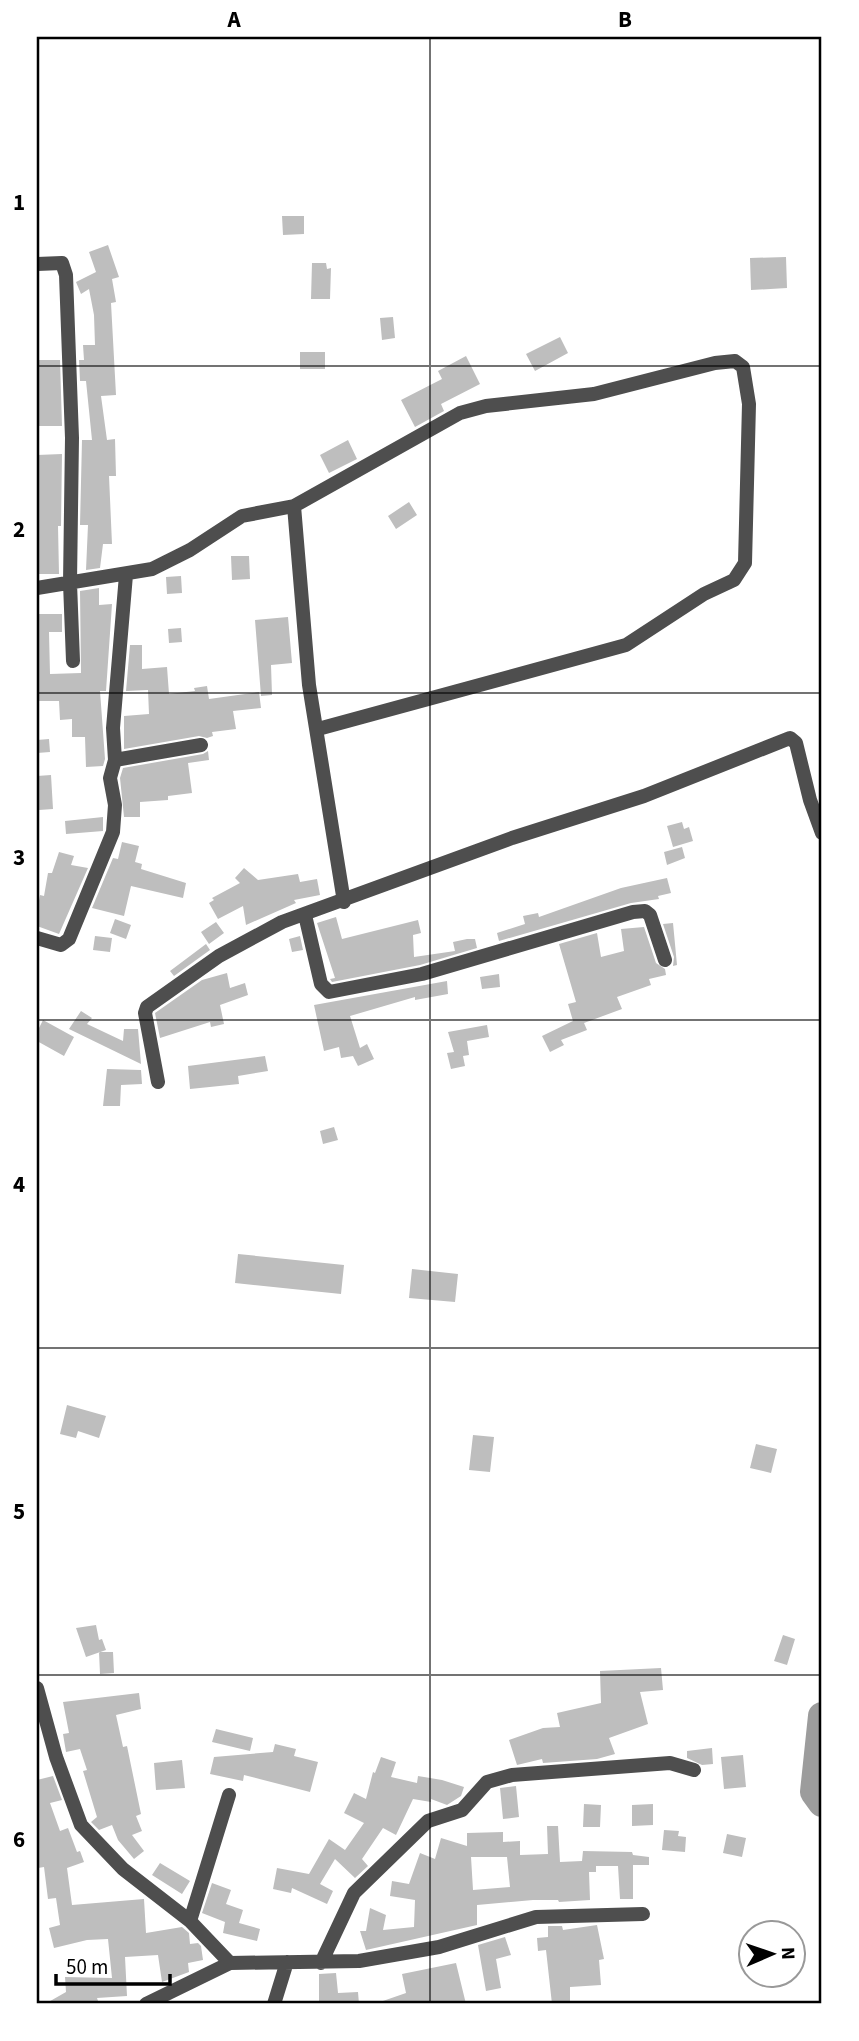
<svg xmlns="http://www.w3.org/2000/svg" width="859" height="2041" font-family="'Source Sans 3',sans-serif">
  <rect width="100%" height="100%" fill="#fff"/>
  <g fill="none" stroke-linecap="round" stroke-linejoin="round">
    <!-- river -->
    <path stroke="#9c9c9c" stroke-width="28" d="M822 1716 814 1792 822 1803"/>
  </g>
  <!-- building -->
  <path fill="#bebebe" fill-rule="evenodd" d="M282 216H304V234L283 235Z
    M108 245 119 277 112 279 116 302 111 303 116 395 101 396 107 440 115 439 116 476H109L112 544H103L100 568 86 570 88 525H80L82 440H92L86 381H80L79 360H84L83 345H95L94 315 89 289 81 294 76 282 96 272 89 252Z
    M786 257 787 288 751 290 750 258Z
    M312 263H326L327 269 331 268 330 299H311Z
    M393 317 395 338 382 340 380 318Z
    M560 337 568 353 535 371 526 354Z
    M300 352H325V369H300Z
    M466 356 480 384 441 404 444 411 415 427 401 400 442 379 438 371Z
    M37 360H60L62 426H37Z
    M348 440 357 459 329 473 320 455Z
    M62 454 61 526H58L59 574H37V455Z
    M409 502 417 515 396 529 388 516Z
    M231 556H249L250 579 232 580Z
    M181 576 182 593 167 594 166 577Z
    M99 588V605L112 604 106 691H100L105 759 103 766 86 767 85 737H72V719L60 720 59 701H37V614H62V632H49L50 674 81 673 80 591Z
    M288 617 292 663 271 665 272 695 261 696 255 620Z
    M181 628 182 642 169 643 168 629Z
    M130 645H142V669L167 667 169 694 195 691 194 688 207 686 209 699 259 692 261 708 233 711 236 729 212 732 213 736 207 738 199 736 124 749V716L149 714 148 690 126 691Z
    M49 739 50 752 37 753V740Z
    M208 751 209 760 188 763 192 793 168 796V800L140 802V817H124L120 778 123 768 203 754Z
    M51 775 53 809 39 810 37 776Z
    M103 817V831L66 834 65 821Z
    M682 822 684 829 689 827 693 841 673 847 667 826Z
    M122 842 139 846 135 862 142 864 141 869 186 883 183 898 131 886 124 916 92 908 113 858 118 859Z
    M682 847 685 858 667 865 664 852Z
    M59 852 74 856 71 865 88 868 59 934 37 926V912L40 895 44 896 48 873H52Z
    M244 868 258 880 298 874 300 882 317 879 320 895 294 900 296 903 246 925 243 906 218 919 209 903 214 900 212 898 240 883 235 878Z
    M667 878 671 893 658 896 659 899 631 903 499 941 497 933 525 924 523 916 538 913 539 917 621 888Z
    M336 917 342 939 418 920 421 933 413 935 414 957 455 951 453 942 467 939H475L477 948 420 965 332 982 330 979 335 978 317 923Z
    M115 919 131 925 126 939 110 933Z
    M216 922 224 933 209 944 201 932Z
    M673 923 677 965 673 966 674 957 663 924Z
    M644 927 656 963 665 969 666 975 649 979 651 985 617 997 622 1009 584 1023 587 1030 561 1040 564 1045 550 1052 542 1036 573 1021 568 1004 576 1002 559 944 597 933 601 957 624 951 621 929Z
    M95 936 112 938 110 952 93 950Z
    M300 936 303 950 292 952 289 939Z
    M206 944 210 950 174 976 170 971Z
    M227 973 230 988 245 983 248 995 220 1005 224 1024 211 1027 210 1022 160 1038 155 1013 202 980Z
    M499 974 500 987 482 989 480 977Z
    M447 981 448 994 415 1000V997L350 1016 360 1048 367 1044 374 1059 358 1066 353 1056 341 1058 339 1047 324 1051 314 1005Z
    M81 1011 92 1018 87 1024 123 1041 124 1029H138L141 1064 69 1029Z
    M43 1020 74 1037 64 1056 37 1041V1032Z
    M487 1025 489 1037 467 1041 469 1055 463 1056 465 1066 451 1069 447 1053 454 1052 448 1032Z
    M265 1056 268 1071 238 1076 239 1084 190 1089 188 1066Z
    M107 1069 141 1070 142 1084 121 1085 120 1106H103Z
    M334 1127 338 1140 323 1144 320 1131Z
    M238 1254 344 1265 341 1294 235 1283Z
    M412 1269 458 1274 455 1302 409 1298Z
    M67 1405 106 1416 99 1438 78 1431 76 1438 60 1434Z
    M473 1435 494 1437 490 1472 469 1470Z
    M756 1444 777 1449 771 1473 750 1468Z
    M96 1625 99 1640 102 1639 106 1650 86 1657 76 1628Z
    M783 1635 795 1639 787 1665 774 1661Z
    M99 1652H113L114 1673 100 1674Z
    M661 1668 663 1690 640 1692 648 1724 609 1738 615 1754 597 1759 543 1763 542 1759 517 1765 509 1740 543 1728 560 1727 557 1713 601 1703 600 1671Z
    M139 1693 141 1709 116 1715 123 1747 127 1746 141 1814 136 1816 142 1831 132 1835 144 1851 134 1859 118 1840 112 1825 99 1830 91 1822 97 1817 83 1771 87 1770 80 1749 66 1752 63 1734 69 1733 63 1702Z
    M216 1729 253 1738 250 1751 212 1742Z
    M275 1744 296 1749 294 1756 318 1762 310 1792 244 1775 243 1781 210 1774 214 1757 273 1752Z
    M712 1748 713 1764 702 1765 687 1758V1751Z
    M743 1755 746 1787 724 1789 721 1757Z
    M381 1757 396 1762 391 1777 417 1783 418 1776 442 1780 464 1787 461 1796 447 1805 431 1799V1802L413 1799 396 1835 383 1828 362 1859 368 1866 355 1878 335 1859 320 1884 333 1891 327 1904 292 1888 291 1893 273 1889 277 1868 309 1874 329 1839 345 1850 364 1823 344 1813 354 1793 366 1799 373 1772 375 1773Z
    M182 1760 185 1788 156 1790 154 1763Z
    M53 1776 62 1800 50 1803 60 1831 68 1828 77 1852 80 1851 84 1862 67 1868 72 1905 144 1899 146 1933 182 1927 189 1933 190 1944 198 1943 201 1946 203 1960 188 1963 189 1972 162 1982 158 1955 125 1957 127 1996 97 1998 99 2004H45L66 1992 65 1977 112 1978 108 1939 87 1940 54 1948 49 1928 60 1925 56 1898 48 1899 44 1867 38 1868 37 1862V1780Z
    M516 1786 519 1817 503 1819 500 1788Z
    M584 1804 601 1805 600 1827H583Z
    M653 1804V1825L632 1826V1805Z
    M547 1826H558L560 1862 582 1861 583 1851 632 1852 633 1855 649 1857V1865H633V1899H620L618 1866H596V1872H589L590 1900 559 1902 558 1900H533L477 1905V1925L366 1950 360 1931H366L370 1908 386 1915 383 1930 414 1927 415 1900 390 1896 392 1881 409 1884 420 1853 435 1859 441 1838 467 1846V1833L503 1832V1842L520 1841V1855L548 1854ZM471 1857H507L510 1887 473 1890Z
    M664 1830 679 1831 678 1836 686 1837 685 1852 662 1850Z
    M727 1834 746 1838 742 1857 723 1853Z
    M160 1863 190 1881 182 1894 152 1875Z
    M212 1883 231 1890 226 1904 243 1910 239 1923 260 1929 257 1941 223 1933 225 1922 202 1913Z
    M597 1925 604 1959 599 1960 601 1985 570 1987V2004H552L546 1950 538 1951 537 1938 548 1937V1926H562L563 1930Z
    M505 1937 511 1955 496 1959 501 1988 486 1991 478 1945Z
    M456 1963 466 2004H380V2002L406 1993 402 1974Z
    M336 1973 338 1993 358 1992 359 2004H319V1974Z"/>
  <g fill="none" stroke-linecap="round" stroke-linejoin="round">
    <!-- minor -->
    <path stroke="#4e4e4e" stroke-width="14" d="M37 264 62 263 66 275 72 438 70 583 73 661
      M294 506 309 685 344 902
      M37 588 152 569 190 550 242 516 294 506 460 413 486 406 594 394 715 363 735 361 743 367 749 404 745 563 734 580 704 594 626 645 318 729
      M115 760 201 745
      M305 915 321 984 329 992 422 974 633 912 645 911 650 915 665 960
      M37 938 61 945 69 939 113 832 115 805 110 778 115 760 113 728 126 575
      M158 1082 145 1013 147 1007 219 956 282 922 512 838 644 796 790 738 796 743 810 800 822 833
      M37 1688 56 1757 81 1825 123 1869 190 1921 230 1963
      M190 1921 229 1795
      M321 1963 354 1893 428 1821 462 1810 487 1782 512 1775 670 1763 694 1770
      M146 2004 230 1963 359 1961 439 1947 536 1917 643 1914
      M274 2004 287 1962"/>
  </g>
  <!-- grid -->
  <path fill="none" stroke="#000" stroke-width="2" stroke-opacity="0.55" d="M430 37V2004M37 366H822M37 693H822M37 1020H822M37 1348H822M37 1675H822"/>
  <!-- border -->
  <rect width="859" height="2041" fill="none" stroke="#ffffff" stroke-width="77"/>
  <!-- north arrow -->
  <g transform="translate(772 1954) rotate(88)"><circle r="33" fill="#ffffff" stroke="#999999" stroke-width="2"/>
  <path d="M0-5L12 26L0 18L-12 26Z" fill="#000000"/>
  <text y="-10" font-size="19" font-weight="bold" text-anchor="middle" fill="#000000">N</text>
  </g>
  <!-- scale -->
  <path d="M56 1974v10h114v-10" fill="none" stroke="#000000" stroke-width="3.5"/>
  <text x="66" y="1974" font-size="21" fill="#000000" stroke="#ffffff" stroke-width="5" paint-order="stroke">50 m</text>
  <rect x="38" y="38" width="782" height="1964" fill="none" stroke="#000" stroke-width="2.5"/>
  <g font-size="23" text-anchor="middle" font-weight="bold" fill="#000">
    <text x="234" y="27">A</text>
    <text x="625" y="27">B</text>
    <text x="19" y="210">1</text>
    <text x="19" y="537">2</text>
    <text x="19" y="865">3</text>
    <text x="19" y="1192">4</text>
    <text x="19" y="1519">5</text>
    <text x="19" y="1847">6</text>
  </g>
</svg>
